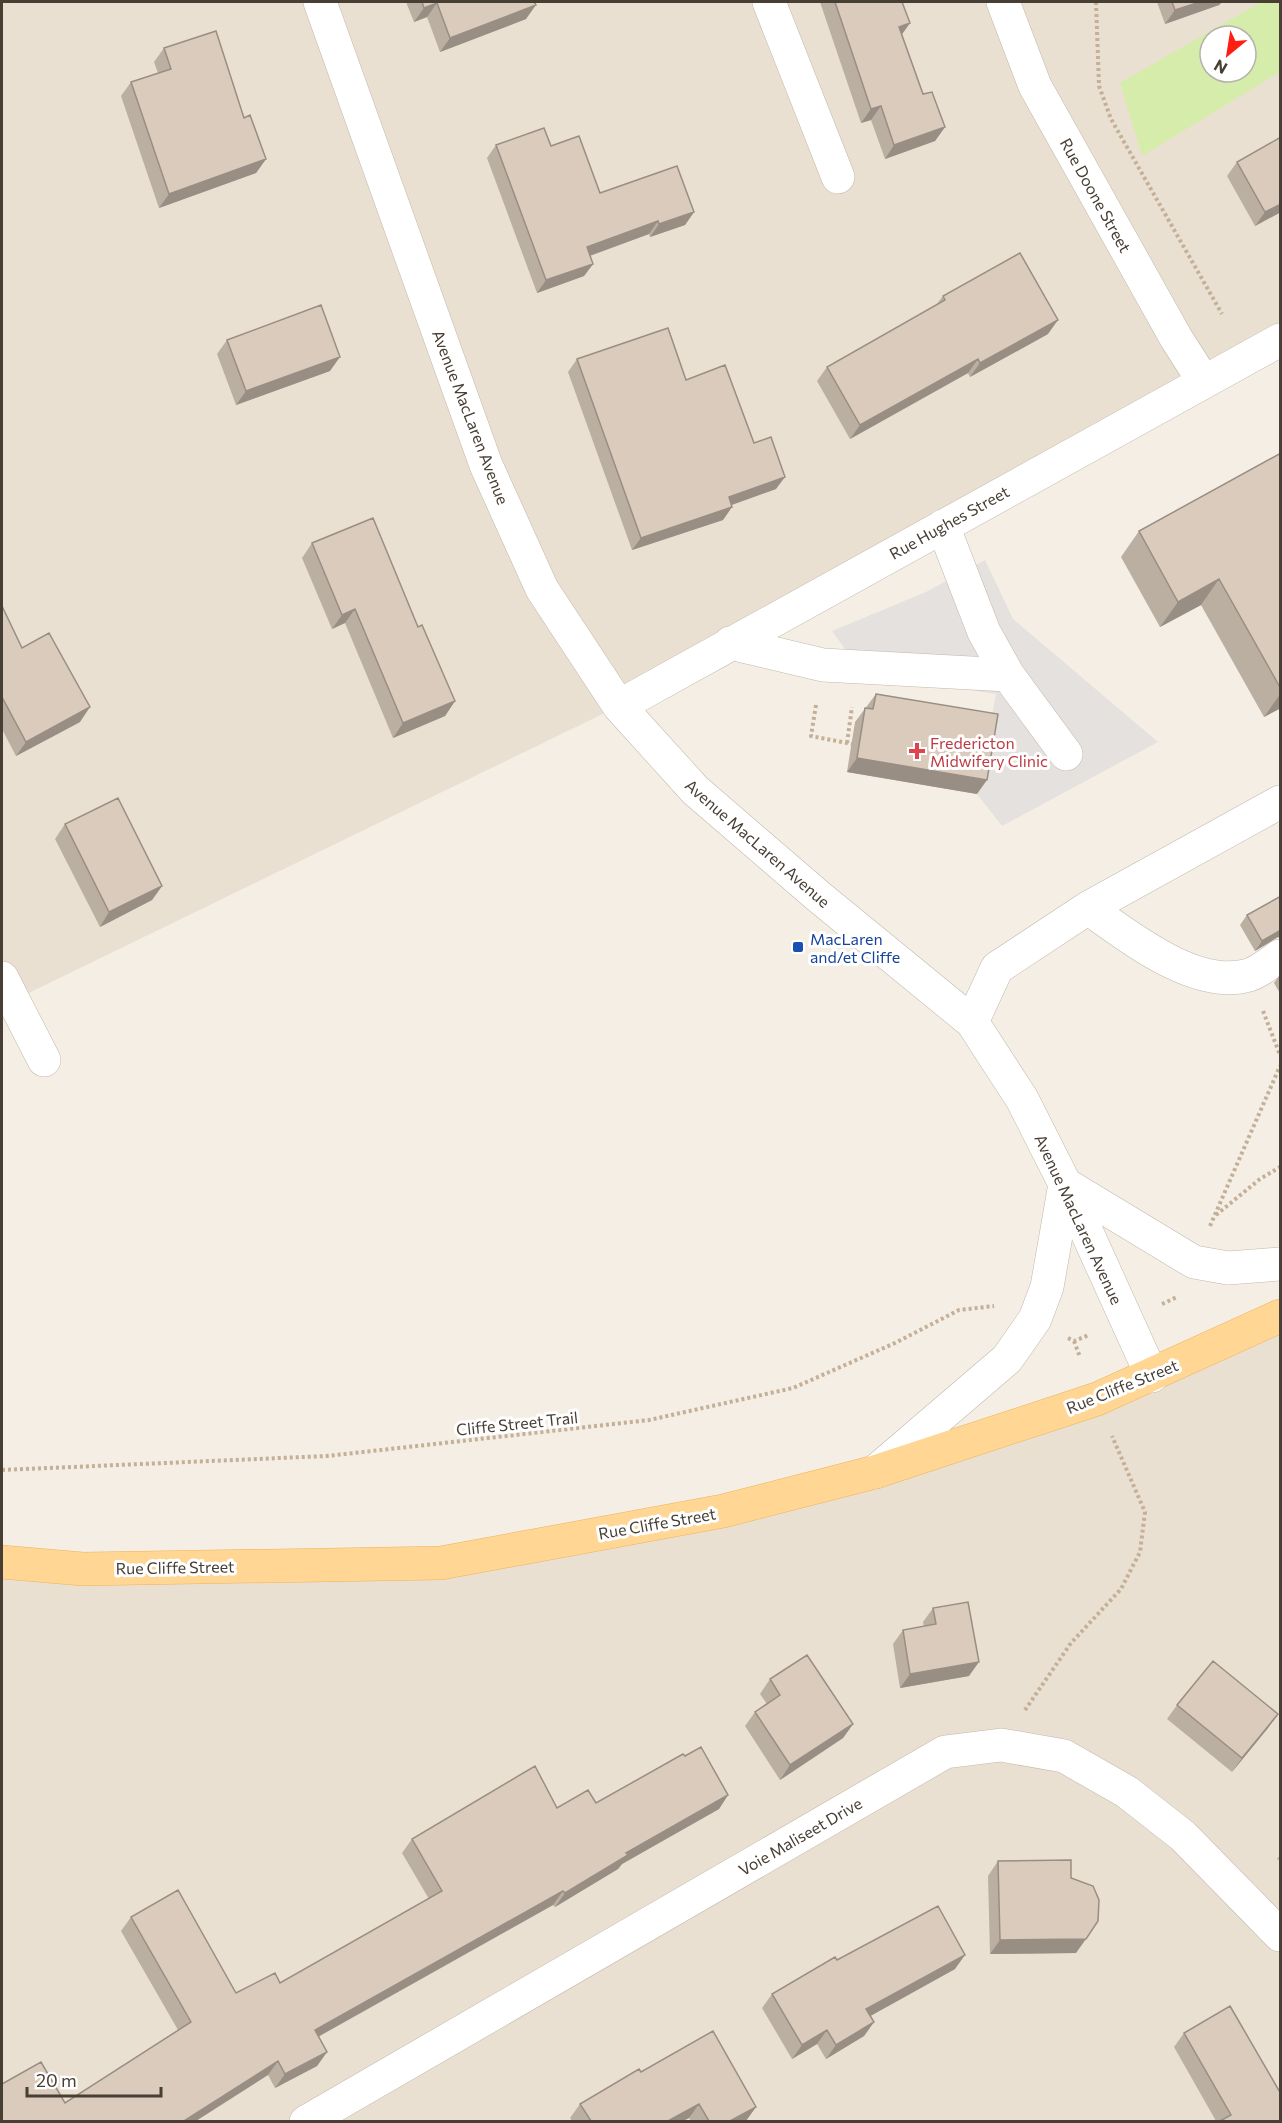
<svg xmlns="http://www.w3.org/2000/svg" width="1282" height="2123" font-family="Commissioner,sans-serif">
  <rect width="100%" height="100%" fill="#f4eee5"/>
  <!-- residential -->
  <path fill="#e9e0d2" fill-rule="evenodd" d="M2 2H1280V343L619 706 2 1006ZM1210 36H1246V72H1210Z
    M1280 1313V2121H2V1562L441 1563 875 1472Z"/>
  <!-- green -->
  <path fill="#d5ecaa" fill-rule="evenodd" d="M1261 2H1280V72L1142 156 1120 83ZM1210 36H1246V72H1210Z"/>
  <!-- parking -->
  <path fill="#e4e1de" d="M985 560 1013 619 1158 742 1002 826 977 794 996 694 863 674 832 631 926 592Z"/>
  <g fill="none" stroke-linecap="round" stroke-linejoin="round">
    <defs>
      <path id="minor" d="M320 2 486 465 542 589 619 706 695 790 818 896 972 1022 1022 1099 1065 1184 1152 1376
        M769 2 838 177
        M1003 2 1035 86 1176 338 1204 382
        M943 526 984 632 1008 675 1066 754
        M730 643 823 665 1008 675
        M619 706 1280 340
        M1088 908C1128 936 1196 991 1249 975 1259 972 1271 962 1280 956
        M2 978 44 1060
        M972 1022 997 968 1088 908 1280 802
        M875 1472 1007 1359 1035 1319 1047 1287 1065 1184 1194 1262 1228 1268 1280 1264
        M306 2122 945 1752 1001 1745 1064 1756 1127 1792 1183 1836 1280 1935"/>
      <path id="major" d="M2 1562 83 1569 441 1563 723 1511 875 1472 1097 1399 1280 1316"/>
    </defs>
    <!-- minor casing -->
    <use href="#minor" stroke="#c3b8aa" stroke-width="34"/>
    <!-- major casing -->
    <use href="#major" stroke="#efb359" stroke-width="34"/>
    <!-- path -->
    <path stroke="#c4af97" stroke-width="4" stroke-dasharray="3 3" stroke-linecap="butt" d="M1096 2 1099 86 1111 119 1222 314
      M816 705 811 736 852 744
      M847 743 852 707
      M1263 1011 1280 1055
      M1216 1215 1260 1179 1280 1167
      M1210 1226 1280 1066
      M1162 1304 1177 1297
      M1068 1338 1074 1341 1089 1335
      M1074 1341 1080 1357
      M2 1470 327 1456 649 1420 793 1388 895 1343 959 1310 994 1306
      M1025 1710 1071 1643 1121 1589 1140 1552 1145 1512 1112 1436"/>
    <!-- minor -->
    <use href="#minor" stroke="#fff" stroke-width="33"/>
    <!-- major -->
    <use href="#major" stroke="#ffd693" stroke-width="33"/>
  </g>
  <!-- wall -->
  <path fill="#bbafa2" d="M406 2H534L526 19 440 52 427 17 414 22Z
    M820 2H902L910 23 902 34 923 94 945 127 935 141 885 159 871 120 861 123Z
    M1157 2H1222L1219 5 1165 24Z
    M164 48 244 118 266 159 256 173 159 208 121 96 131 82 158 73 154 62Z
    M1281 137V212L1255 226 1227 176 1237 162Z
    M496 145 551 146 600 193 694 212 685 225 650 237 649 234 590 256 593 264 584 276 537 293 487 158Z
    M943 296 1048 334 970 377 968 373 850 439 817 381 827 367 936 305Z
    M227 340 330 371 236 405 217 354Z
    M577 359 686 380 754 443 776 489 732 505V507L723 520 632 550 568 372Z
    M1281 453V708L1264 717 1201 605 1160 627 1121 557 1139 531Z
    M312 543 418 627 455 701 445 716 393 738 345 623 332 629 302 558Z
    M2 606 22 648 80 722 16 756 2 729Z
    M876 694 977 794 847 772 855 722Z
    M65 824 162 886 152 900 100 927 55 839Z
    M1281 896V938L1278 937 1255 951 1240 925 1247 915Z
    M1281 973V995L1274 983Z
    M933 1608 969 1676 900 1688 893 1644 903 1630 924 1627 923 1622Z
    M770 1679 853 1724 843 1738 780 1780 745 1726 755 1712 767 1704 760 1694Z
    M1177 1705 1278 1714 1268 1728 1232 1772 1167 1719Z
    M685 1756 728 1795 719 1809 622 1864 618 1869 555 1907 553 1905 318 2037 327 2052 317 2066 275 2088 268 2075 65 2103 178 2030 121 1931 131 1917 236 1993 280 1983 429 1899 402 1853 412 1839 557 1808 596 1803Z
    M1281 1854V1861L1277 1859Z
    M998 1861 1071 1878 1076 1953 990 1954 988 1876Z
    M837 1960 955 1969 870 2016 874 2022 864 2036 826 2059 817 2044 792 2059 762 2008 772 1994Z
    M1184 2033 1281 2121H1216L1174 2047Z
    M641 2072 756 2107 745 2121H691L689 2118 683 2121H572L570 2118 580 2104Z"/>
  <!-- shaded-wall -->
  <path fill="#998e84" d="M1200 2H1222L1219 5 1165 24 1175 10Z
    M437 3 427 17 414 22 424 8Z
    M536 5 526 19 440 52 450 38Z
    M910 23 900 37 899 27Z
    M881 106 871 120 861 123 871 109Z
    M945 127 935 141 885 159 894 145Z
    M266 159 256 173 159 208 169 194Z
    M1281 204V212L1255 226 1265 212Z
    M694 212 685 225 650 237 659 224Z
    M658 221 649 234 578 260 587 247Z
    M593 264 584 276 537 293 546 280Z
    M1058 320 1048 334 970 377 980 363Z
    M340 357 330 371 236 405 246 391Z
    M978 359 968 373 850 439 860 425Z
    M785 477 776 489 720 509 729 497Z
    M732 507 723 520 632 550 641 538Z
    M1219 579 1201 605 1160 627 1178 602Z
    M355 609 345 623 332 629 342 615Z
    M1281 693V708L1264 717Z
    M455 701 445 716 393 738 403 723Z
    M90 707 80 722 16 756 26 742Z
    M857 758 987 780 977 794 847 772Z
    M162 886 152 900 100 927 109 912Z
    M1281 930V938L1278 937 1255 951 1262 941Z
    M979 1662 969 1676 900 1688 910 1674Z
    M1278 1714 1268 1728 1232 1772 1242 1758Z
    M853 1724 843 1738 780 1780 790 1765Z
    M728 1795 719 1809 622 1864 618 1869 555 1907 565 1893 626 1853Z
    M563 1891 553 1905 305 2044 315 2030Z
    M1086 1939 1076 1953 990 1954 1000 1940Z
    M965 1955 955 1969 856 2024 866 2009Z
    M874 2022 864 2036 826 2059 836 2045Z
    M827 2030 817 2044 792 2059 802 2045Z
    M327 2052 317 2066 275 2088 285 2074Z
    M278 2061 268 2075 196 2121H184Z
    M699 2104 689 2118 683 2121H668Z
    M756 2107 746 2121H730Z"/>
  <!-- building -->
  <path fill="#dacbbc" stroke="#998e84" stroke-width="1.5" d="M422 2H534L536 5 450 38 437 3 424 8Z
    M835 2H902L910 23 899 27 923 94 932 92 945 127 894 145 881 106 871 109Z
    M1172 2H1200L1175 10Z
    M216 31 244 118 250 115 266 159 169 194 131 82 171 69 164 48Z
    M544 128 551 146 579 136 600 193 677 166 694 212 659 224 658 221 587 247 593 264 546 280 496 145Z
    M1281 137V204L1265 212 1237 162Z
    M1020 253 1058 320 980 363 978 359 860 425 827 367 945 300 943 296Z
    M321 305 340 357 246 391 227 340Z
    M668 328 686 380 725 365 754 443 771 437 785 477 729 497 732 507 641 538 577 359Z
    M1281 453V689L1219 579 1178 602 1139 531Z
    M373 518 418 627 422 625 455 701 403 723 355 609 342 615 312 543Z
    M2 606 22 648 49 633 90 707 26 742 2 697Z
    M876 694 998 714 987 780 857 758 865 708 873 709Z
    M118 798 162 886 109 912 65 824Z
    M1281 896V930L1262 941 1247 915Z
    M968 1602 979 1662 910 1674 903 1630 936 1624 933 1608Z
    M807 1655 853 1724 790 1765 755 1712 780 1695 770 1679Z
    M1213 1661 1278 1714 1242 1758 1177 1705Z
    M701 1747 728 1795 626 1853 628 1855 565 1893 563 1891 315 2030 327 2052 285 2074 278 2061 184 2121H2V2084L41 2062 65 2103 191 2022 131 1917 178 1890 236 1993 275 1973 280 1983 442 1891 412 1839 535 1766 557 1808 588 1790 596 1803 683 1754 685 1756Z
    M1071 1860V1878L1093 1886 1099 1900 1098 1921 1086 1939 1000 1940 998 1861Z
    M938 1906 965 1955 866 2009 874 2022 836 2045 827 2030 802 2045 772 1994 835 1957 837 1960Z
    M1230 2006 1281 2094V2121H1220L1231 2115 1184 2033Z
    M713 2031 756 2107 730 2121H709L699 2104 668 2121H591L580 2104 639 2069 641 2072Z"/>
  <!-- markers -->
  <path fill="#e0444e" stroke="#fff" stroke-width="2" d="M914 742h6v6h6v6h-6v6h-6v-6h-6v-6h6z"/>
  <rect fill="#1a4fb4" stroke="#fff" stroke-width="2" x="792" y="941" width="12" height="12" rx="3"/>
  <g text-anchor="middle" dominant-baseline="central" stroke-width="6" stroke-linejoin="round" paint-order="stroke">
    <!-- street labels -->
    <g font-size="16" fill="#473e34" stroke="#fff">
      <text transform="translate(1096 195) rotate(61)">Rue Doone Street</text>
      <text transform="translate(471 417) rotate(69)">Avenue MacLaren Avenue</text>
      <text transform="translate(949 522) rotate(-29)">Rue Hughes Street</text>
      <text transform="translate(758 843) rotate(41)">Avenue MacLaren Avenue</text>
      <text transform="translate(1079 1219) rotate(65)">Avenue MacLaren Avenue</text>
      <text transform="translate(1122 1386) rotate(-22)">Rue Cliffe Street</text>
      <text transform="translate(517 1423) rotate(-6)">Cliffe Street Trail</text>
      <text transform="translate(657 1523) rotate(-10)">Rue Cliffe Street</text>
      <text transform="translate(175 1567) rotate(-1)">Rue Cliffe Street</text>
      <text transform="translate(800 1836) rotate(-30)">Voie Maliseet Drive</text>
    </g>
    <!-- health labels -->
    <g font-size="16" fill="#be3a42" stroke="#fff" text-anchor="start">
      <text x="930" y="742">Fredericton<tspan x="930" dy="18">Midwifery Clinic</tspan></text>
    </g>
    <!-- transit labels -->
    <g font-size="16" fill="#164399" stroke="#fff" text-anchor="start">
      <text x="810" y="938">MacLaren<tspan x="810" dy="18">and/et Cliffe</tspan></text>
    </g>
  </g>
  <!-- border -->
  <rect width="1282" height="2123" fill="none" stroke="#473e34" stroke-width="6"/>
  <!-- north arrow -->
  <g transform="translate(1228 54) rotate(210)"><circle r="28" fill="#ffffff" stroke="#b5b2ae" stroke-width="1.5"/>
  <path d="M0-4.5L10 22L0 15L-10 22Z" fill="#ff1e11"/>
  <text y="-9" font-size="16" font-weight="bold" text-anchor="middle" fill="#473e34">N</text>
  </g>
  <!-- scale -->
  <path d="M27 2087v9h134v-9" fill="none" stroke="#473e34" stroke-width="3"/>
  <text x="36" y="2087" font-size="18" fill="#473e34" stroke="#ffffff" stroke-width="4.5" paint-order="stroke">20 m</text>
</svg>
